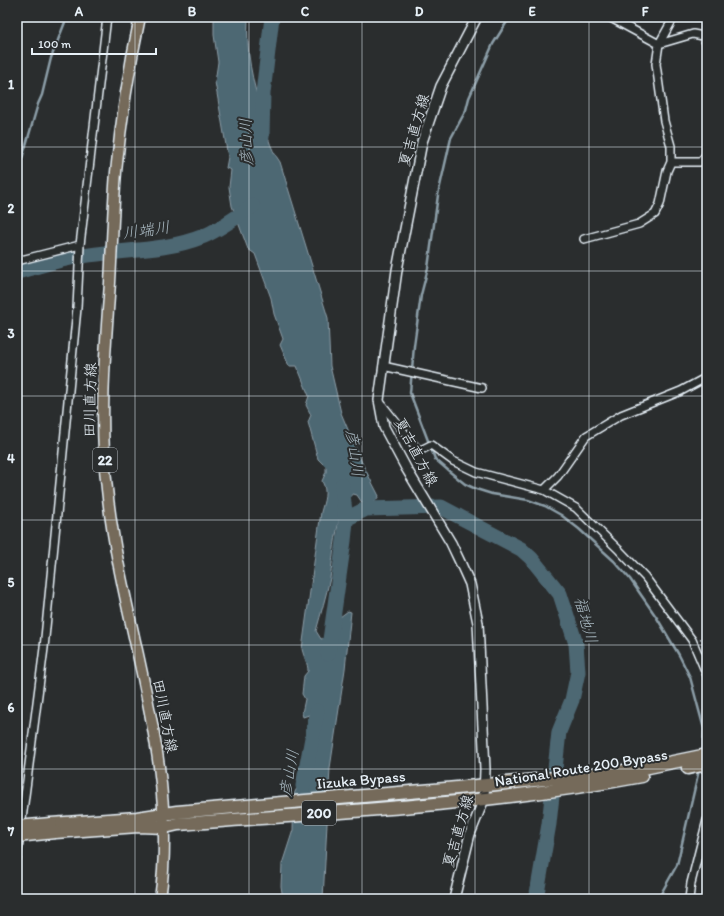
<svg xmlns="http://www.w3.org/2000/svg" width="724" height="916" font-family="Itim,'Klee One',sans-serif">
  <rect width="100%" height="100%" fill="#2a2d2e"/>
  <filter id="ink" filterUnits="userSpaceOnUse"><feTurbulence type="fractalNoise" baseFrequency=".025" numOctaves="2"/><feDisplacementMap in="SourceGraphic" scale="8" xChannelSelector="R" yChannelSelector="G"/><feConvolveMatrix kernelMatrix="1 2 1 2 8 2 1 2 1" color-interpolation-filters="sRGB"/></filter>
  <g filter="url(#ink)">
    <!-- water -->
    <path fill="#4e6773" stroke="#8c9ea8" d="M214 17H248C246 55 252 78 262 114 266 131 269 147 280 162L328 318 330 366 341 413 363 465 379 496C375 501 372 508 365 507L357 495 353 494C337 501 333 560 330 578 326 596 321 613 316 631L321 639 328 638 336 620 348 611 351 612 345 669 330 768 323 899H283L281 886 282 864 293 830 294 794 301 780 303 771 310 764 316 707 313 706 309 715 303 717 302 713 305 699 302 694 304 676 308 671C308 663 304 658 302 649L321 512C324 501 328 492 322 481L326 472V467L318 459 308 422 311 415 306 405 309 396 297 366H289L280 345 283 339 274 314 271 298 255 254 248 249 232 206 229 187 231 170 226 168 228 157 215 82 218 62 214 35Z"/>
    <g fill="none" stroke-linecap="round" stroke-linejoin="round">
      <!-- stream -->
      <path stroke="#8c9ea8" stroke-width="2.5" d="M510 17 493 44 469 98 466 110 451 138 438 195 428 268 421 295 414 346 410 393 435 459 450 472 465 484 476 489 492 494 528 500 545 506 561 515 579 529 614 561 630 579 657 618 679 655 690 677 704 729 703 751
        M17 176 38 104 42 95 51 58 67 17
        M658 899 677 865 699 770"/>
      <!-- river -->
      <path stroke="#4e6773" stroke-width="15" d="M262 137 263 93 272 17
        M17 272C36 267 56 261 76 257 119 249 162 253 204 236 221 229 237 216 253 206
        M346 519 366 509 441 507 521 549 531 558 560 594 576 644 578 672 572 700 559 732 549 824 536 899
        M328 654 344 541 346 521 342 485
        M303 786 317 711"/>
      <defs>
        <path id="street" d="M609 17 659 44 693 34 703 36 707 45
          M671 162H700L707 154
          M584 239 639 224 655 214 660 204 667 171 671 162V146L664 121 656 64 659 44 674 17
          M17 261 80 245
          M383 366 482 388
          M380 402 419 451 431 445 453 461 476 472 544 490 576 508 619 550 645 577 692 640 707 675
          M544 490 558 476 586 436 621 415 681 391 707 377
          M17 858 44 648 77 308 80 245 107 17
          M689 899 691 883 707 820"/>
        <path id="secondary" d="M454 899 470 834 484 799 485 769 478 623 470 584 460 562 451 543 406 468 384 427 379 400 397 270 422 142 441 86 477 17"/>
        <path id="primary" d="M140 17C129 68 121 120 116 172 113 209 112 246 110 283 105 351 99 421 107 489 121 626 180 759 160 899"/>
        <path id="highway" d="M688 768 707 764
          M51 824 137 818 177 812 457 788 634 770 707 755
          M55 832 138 826 165 827 178 824C333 812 489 805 642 776"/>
      </defs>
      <!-- street casing -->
      <use href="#street" stroke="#e8f1f8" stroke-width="10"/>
      <!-- secondary casing -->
      <use href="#secondary" stroke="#e8f1f8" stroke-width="12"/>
      <!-- primary casing -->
      <use href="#primary" stroke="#e8f1f8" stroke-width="13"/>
      <!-- highway casing -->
      <use href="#highway" stroke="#e8f1f8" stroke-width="15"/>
      <!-- path -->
      <path stroke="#e8f1f8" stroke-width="1.5" stroke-dasharray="1 3" stroke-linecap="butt" d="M700 639 707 638"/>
      <!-- street -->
      <use href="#street" stroke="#2a2d2e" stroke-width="7"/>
      <!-- secondary -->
      <use href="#secondary" stroke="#2a2d2e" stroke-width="9"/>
      <!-- primary -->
      <use href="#primary" stroke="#746a5a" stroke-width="10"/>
      <!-- highway -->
      <use href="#highway" stroke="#746a5a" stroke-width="12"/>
      <defs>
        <path id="highway-bridge" d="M17 827 51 824
          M17 836 55 832"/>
      </defs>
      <!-- highway-bridge casing -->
      <use href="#highway-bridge" stroke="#e8f1f8" stroke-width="15" stroke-linecap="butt"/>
      <!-- highway-bridge -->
      <use href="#highway-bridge" stroke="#746a5a" stroke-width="12"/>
    </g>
  </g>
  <!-- grid -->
  <path fill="none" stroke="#e8f1f8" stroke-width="1" stroke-opacity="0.55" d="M135 17V899M249 17V899M362 17V899M475 17V899M589 17V899M17 147H707M17 271H707M17 396H707M17 520H707M17 645H707M17 769H707"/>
  <g text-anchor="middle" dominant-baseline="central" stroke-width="4" stroke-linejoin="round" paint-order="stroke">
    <!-- shield labels -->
    <g fill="#2a2d2e" stroke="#afb6bb" stroke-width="1">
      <rect x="93" y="448" width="24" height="24" rx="3"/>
      <rect x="302" y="801" width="34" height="24" rx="3"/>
    </g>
    <g font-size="14" font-weight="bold" fill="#e8f1f8">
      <text x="105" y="460">22</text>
      <text x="319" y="813">200</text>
    </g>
    <!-- street labels -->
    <g font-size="15" fill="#e8f1f8" stroke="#2a2d2e">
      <text transform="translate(414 130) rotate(-74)">夏吉直方線</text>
      <text transform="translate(90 400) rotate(-89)">田川直方線</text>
      <text transform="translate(416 452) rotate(62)">夏吉直方線</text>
      <text transform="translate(165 716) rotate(79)">田川直方線</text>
      <text transform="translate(581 768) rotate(-9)">National Route 200 Bypass</text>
      <text transform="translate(361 780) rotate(-5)">Iizuka Bypass</text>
      <text transform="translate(458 831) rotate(-74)">夏吉直方線</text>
    </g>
    <!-- water labels -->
    <g font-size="16" font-style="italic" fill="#aabac3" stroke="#2a2d2e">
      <text transform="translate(246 142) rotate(-92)">彦山川</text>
      <text transform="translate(146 230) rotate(-8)">川端川</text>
      <text transform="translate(355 453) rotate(82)">彦山川</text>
      <text transform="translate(586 620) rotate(75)">福地川</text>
      <text transform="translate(289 773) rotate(-80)">彦山川</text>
    </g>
  </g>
  <!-- margin -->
  <rect width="724" height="916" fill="none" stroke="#2a2d2e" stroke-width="44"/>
  <!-- scale -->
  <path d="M32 48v6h124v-6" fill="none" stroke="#e8f1f8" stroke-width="2"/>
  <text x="38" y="48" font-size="12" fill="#e8f1f8" stroke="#2a2d2e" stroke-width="3" paint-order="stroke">100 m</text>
  <rect x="22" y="22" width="680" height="872" fill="none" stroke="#e8f1f8" stroke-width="1.5"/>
  <g font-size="13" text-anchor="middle" font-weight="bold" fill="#e8f1f8">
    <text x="79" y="16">A</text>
    <text x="192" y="16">B</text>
    <text x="305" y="16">C</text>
    <text x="419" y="16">D</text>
    <text x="532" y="16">E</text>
    <text x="645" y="16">F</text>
    <text x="11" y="89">1</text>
    <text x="11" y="213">2</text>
    <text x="11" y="338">3</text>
    <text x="11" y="463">4</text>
    <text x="11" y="587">5</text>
    <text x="11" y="712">6</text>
    <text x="11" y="836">7</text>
  </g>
</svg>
